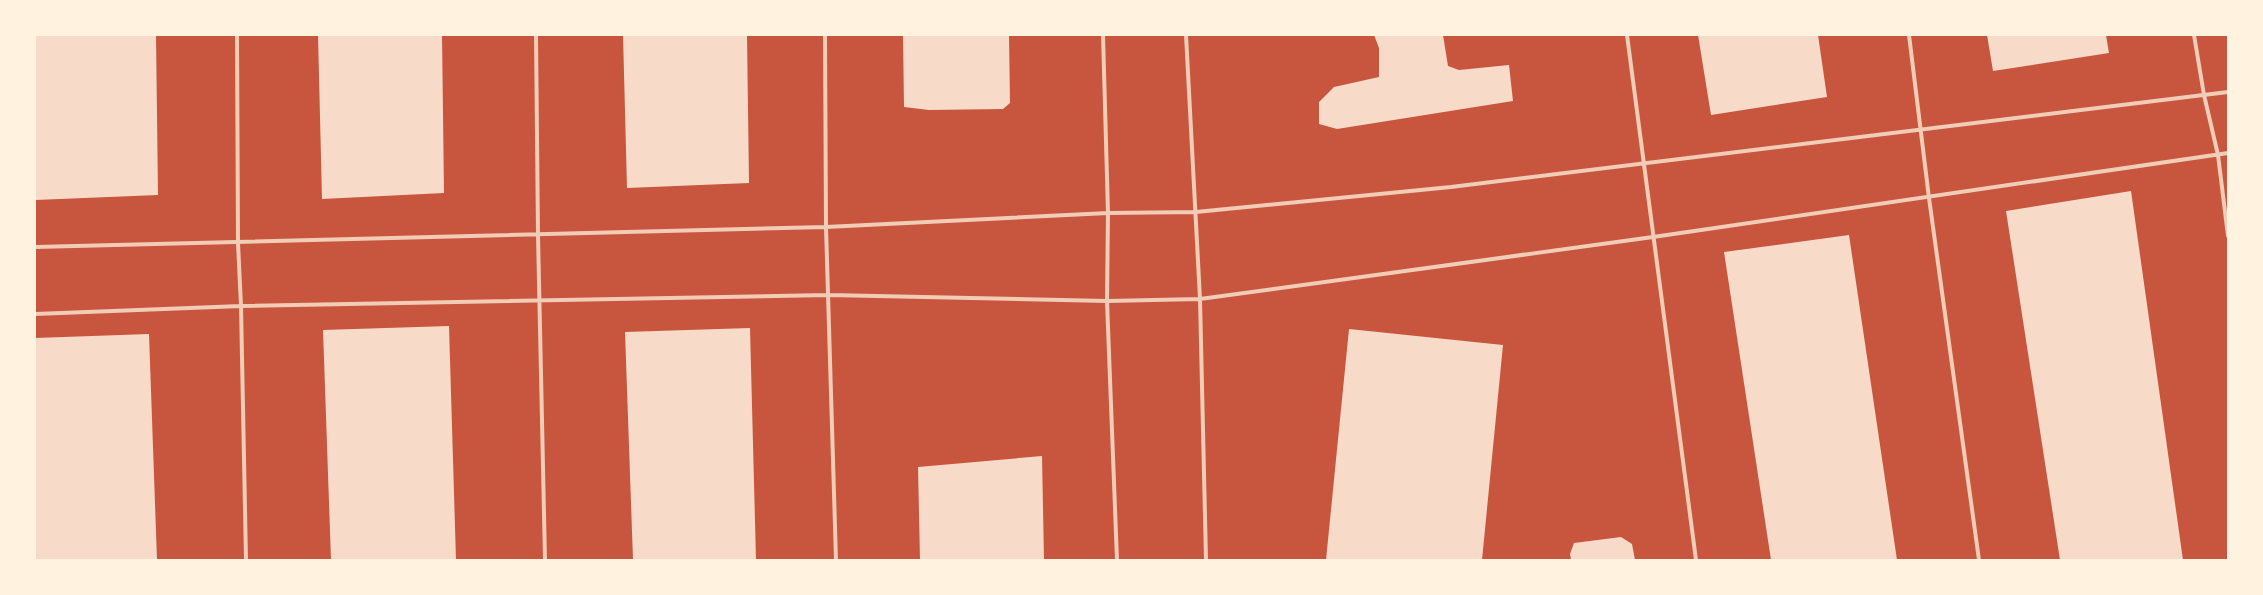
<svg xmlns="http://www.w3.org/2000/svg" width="2263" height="595" font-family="'Archivo Narrow',sans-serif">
  <rect width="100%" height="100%" fill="#c8553d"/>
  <!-- building -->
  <path fill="#f7dbc8" d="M35 35H156L158 195 35 200Z
    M318 35H442L444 193 322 199Z
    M623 35H747L749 183 627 188Z
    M903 35H1009L1010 103 1003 109 929 110 904 107Z
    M1374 35H1443L1448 66 1459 70 1509 65 1513 101 1337 129 1319 124V102L1334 87 1379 77V48Z
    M1698 35H1818L1827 97 1711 115Z
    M1987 35H2106L2109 53 1993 71Z
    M2131 191 2183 560H2060L2006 211Z
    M1849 235 1897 560H1771L1724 252Z
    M449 326 456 560H331L323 330Z
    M750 328 756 560H633L625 332Z
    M1349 329 1503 345 1482 560H1326Z
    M149 334 157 560H35V338Z
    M1042 456 1044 560H920L918 467Z
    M1621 537 1632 544 1635 560H1571L1570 554 1574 543Z"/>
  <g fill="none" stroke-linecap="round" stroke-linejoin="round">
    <!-- minor -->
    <path stroke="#f1ccb7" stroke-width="4" d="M237 35 238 243 241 306 246 560
      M536 35 538 235 545 560
      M825 35 826 227 836 560
      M1103 35 1108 213 1107 301 1117 560
      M1186 35 1200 299 1206 560
      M1627 35 1696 560
      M1909 35 1929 198 1979 560
      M2194 35 2204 95 2218 155 2228 236
      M35 247 826 227 1108 213 1196 212 1451 187 2228 92
      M35 314 241 306 829 295 1107 301 1200 299 1653 237 2228 153"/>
  </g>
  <!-- border -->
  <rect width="2263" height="595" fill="none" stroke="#fff3e0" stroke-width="72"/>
</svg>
